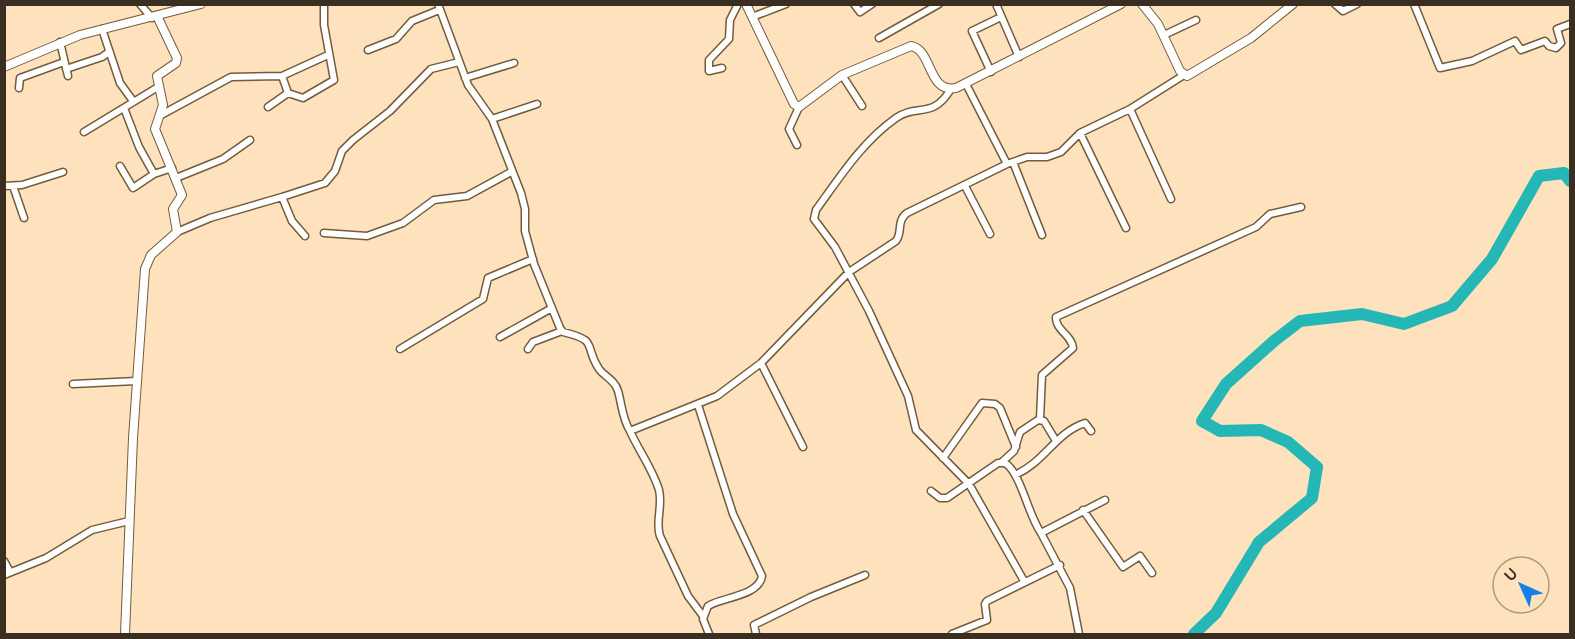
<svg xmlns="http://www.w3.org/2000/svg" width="1575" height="639" font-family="Quicksand,sans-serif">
  <rect width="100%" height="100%" fill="#fee2be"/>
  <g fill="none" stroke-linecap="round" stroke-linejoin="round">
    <!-- river -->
    <path stroke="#25b7b5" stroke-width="12" d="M1194 634 1216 613 1259 542 1312 498 1317 467 1288 442 1261 430 1220 431 1202 421 1226 384 1274 341 1300 321 1362 314 1404 324 1452 306 1492 259 1539 176 1564 173 1570 181"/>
    <defs>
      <path id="minor" d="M140 4 152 18
        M438 4 468 85 492 119 521 193 525 209V231L534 264 560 328 563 332C600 341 583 345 599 369 605 377 615 380 618 391 622 405 622 418 630 431L717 396 761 363 849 272 896 241C903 232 896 221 907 213L1007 164 1027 157H1047L1061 152 1080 133 1130 109 1184 75
        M854 4 860 12 872 4
        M996 4 1019 57
        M1335 4 1343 11 1357 4
        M1414 4 1440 68 1472 61 1515 41 1521 50 1545 41 1549 46 1556 48 1561 43 1557 29 1570 24
        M752 17 786 4
        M102 29 120 83 133 101
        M1164 35 1196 20
        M879 38 939 4
        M60 42 68 76
        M368 50 396 39 412 21 439 10
        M722 68 709 71V60L729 39 730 20 738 4
        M66 69 102 57 109 52
        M991 72 972 31 1001 17
        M842 75 862 106
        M282 76 288 93
        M465 78 514 63
        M966 84 1007 164
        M19 88 20 78 64 62
        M951 89C932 120 918 103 896 118 862 142 840 177 816 210L814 219 835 247 869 311 908 396 916 430 969 484 1024 581
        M268 107 288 93 303 98 334 80 324 25V4
        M124 108 139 147 154 174
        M1130 109 1171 199
        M161 115 231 77 282 76 328 55
        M492 119 537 104
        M84 132 158 87
        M1080 133 1126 228
        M797 145 789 129 799 107
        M1013 162 1042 235
        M120 166 133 188 154 174 172 168
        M176 178 223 159 250 140
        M4 186 22 185 63 172
        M13 186 24 218
        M965 186 990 234
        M282 197 325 183 335 171 342 151 353 140 390 111 431 69 459 62
        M177 232 210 218 282 197 292 221 305 236
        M324 233 367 236 403 223 434 200 467 196 511 172
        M500 337 552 308
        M400 349 483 299 488 278 533 259
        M528 349 533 342 562 331
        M761 363 803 447
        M73 384 136 381
        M698 405 733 514 762 576C759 596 723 597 708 606L703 619 709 634
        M1040 419 1042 375 1073 348C1072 335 1055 330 1056 317L1256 227 1270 214 1301 207
        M630 431C639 451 653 470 659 490 663 506 655 522 660 536L688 596 703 616
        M943 458 982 403 995 404 1000 408 1016 447
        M1002 462 1014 451 1020 432 1038 420 1044 421 1056 441
        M1015 475C1046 461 1055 433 1085 423L1091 431
        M931 491 940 498H947L998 463H1005C1021 473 1028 515 1041 533L1105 500
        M1083 510 1123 567 1140 556 1152 573
        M1041 533 1070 588 1079 634
        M4 561 10 572
        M4 575 46 558 92 530 129 521
        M756 634 754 625 811 597 865 575
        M952 634 987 620 985 604 987 601 1060 565"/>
      <path id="tertiary" d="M746 4 794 104 799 107 842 75 911 46C933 50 927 93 956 88L1121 4
        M1142 4 1158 24 1180 71 1187 76 1251 38 1293 4
        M4 67 80 35 201 4
        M125 634 133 438 145 269 151 255 177 232 173 209 182 195 155 129 163 105 157 76 176 63 177 58 157 16"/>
    </defs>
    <!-- minor casing -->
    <use href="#minor" stroke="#745b3b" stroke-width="9"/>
    <!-- tertiary casing -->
    <use href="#tertiary" stroke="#745b3b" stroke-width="10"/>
    <!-- minor -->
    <use href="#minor" stroke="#fff" stroke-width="6"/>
    <!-- tertiary -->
    <use href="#tertiary" stroke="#fff" stroke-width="8"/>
  </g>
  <!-- border -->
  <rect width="1575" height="639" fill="none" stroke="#392e20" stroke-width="12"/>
  <!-- north arrow -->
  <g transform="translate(1521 585) rotate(315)"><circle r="28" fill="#fee2be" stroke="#af9a7f" stroke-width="1.5"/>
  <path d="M0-4.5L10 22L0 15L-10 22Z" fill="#167fe7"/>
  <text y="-9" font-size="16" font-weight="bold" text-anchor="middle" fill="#392e20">U</text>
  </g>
</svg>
